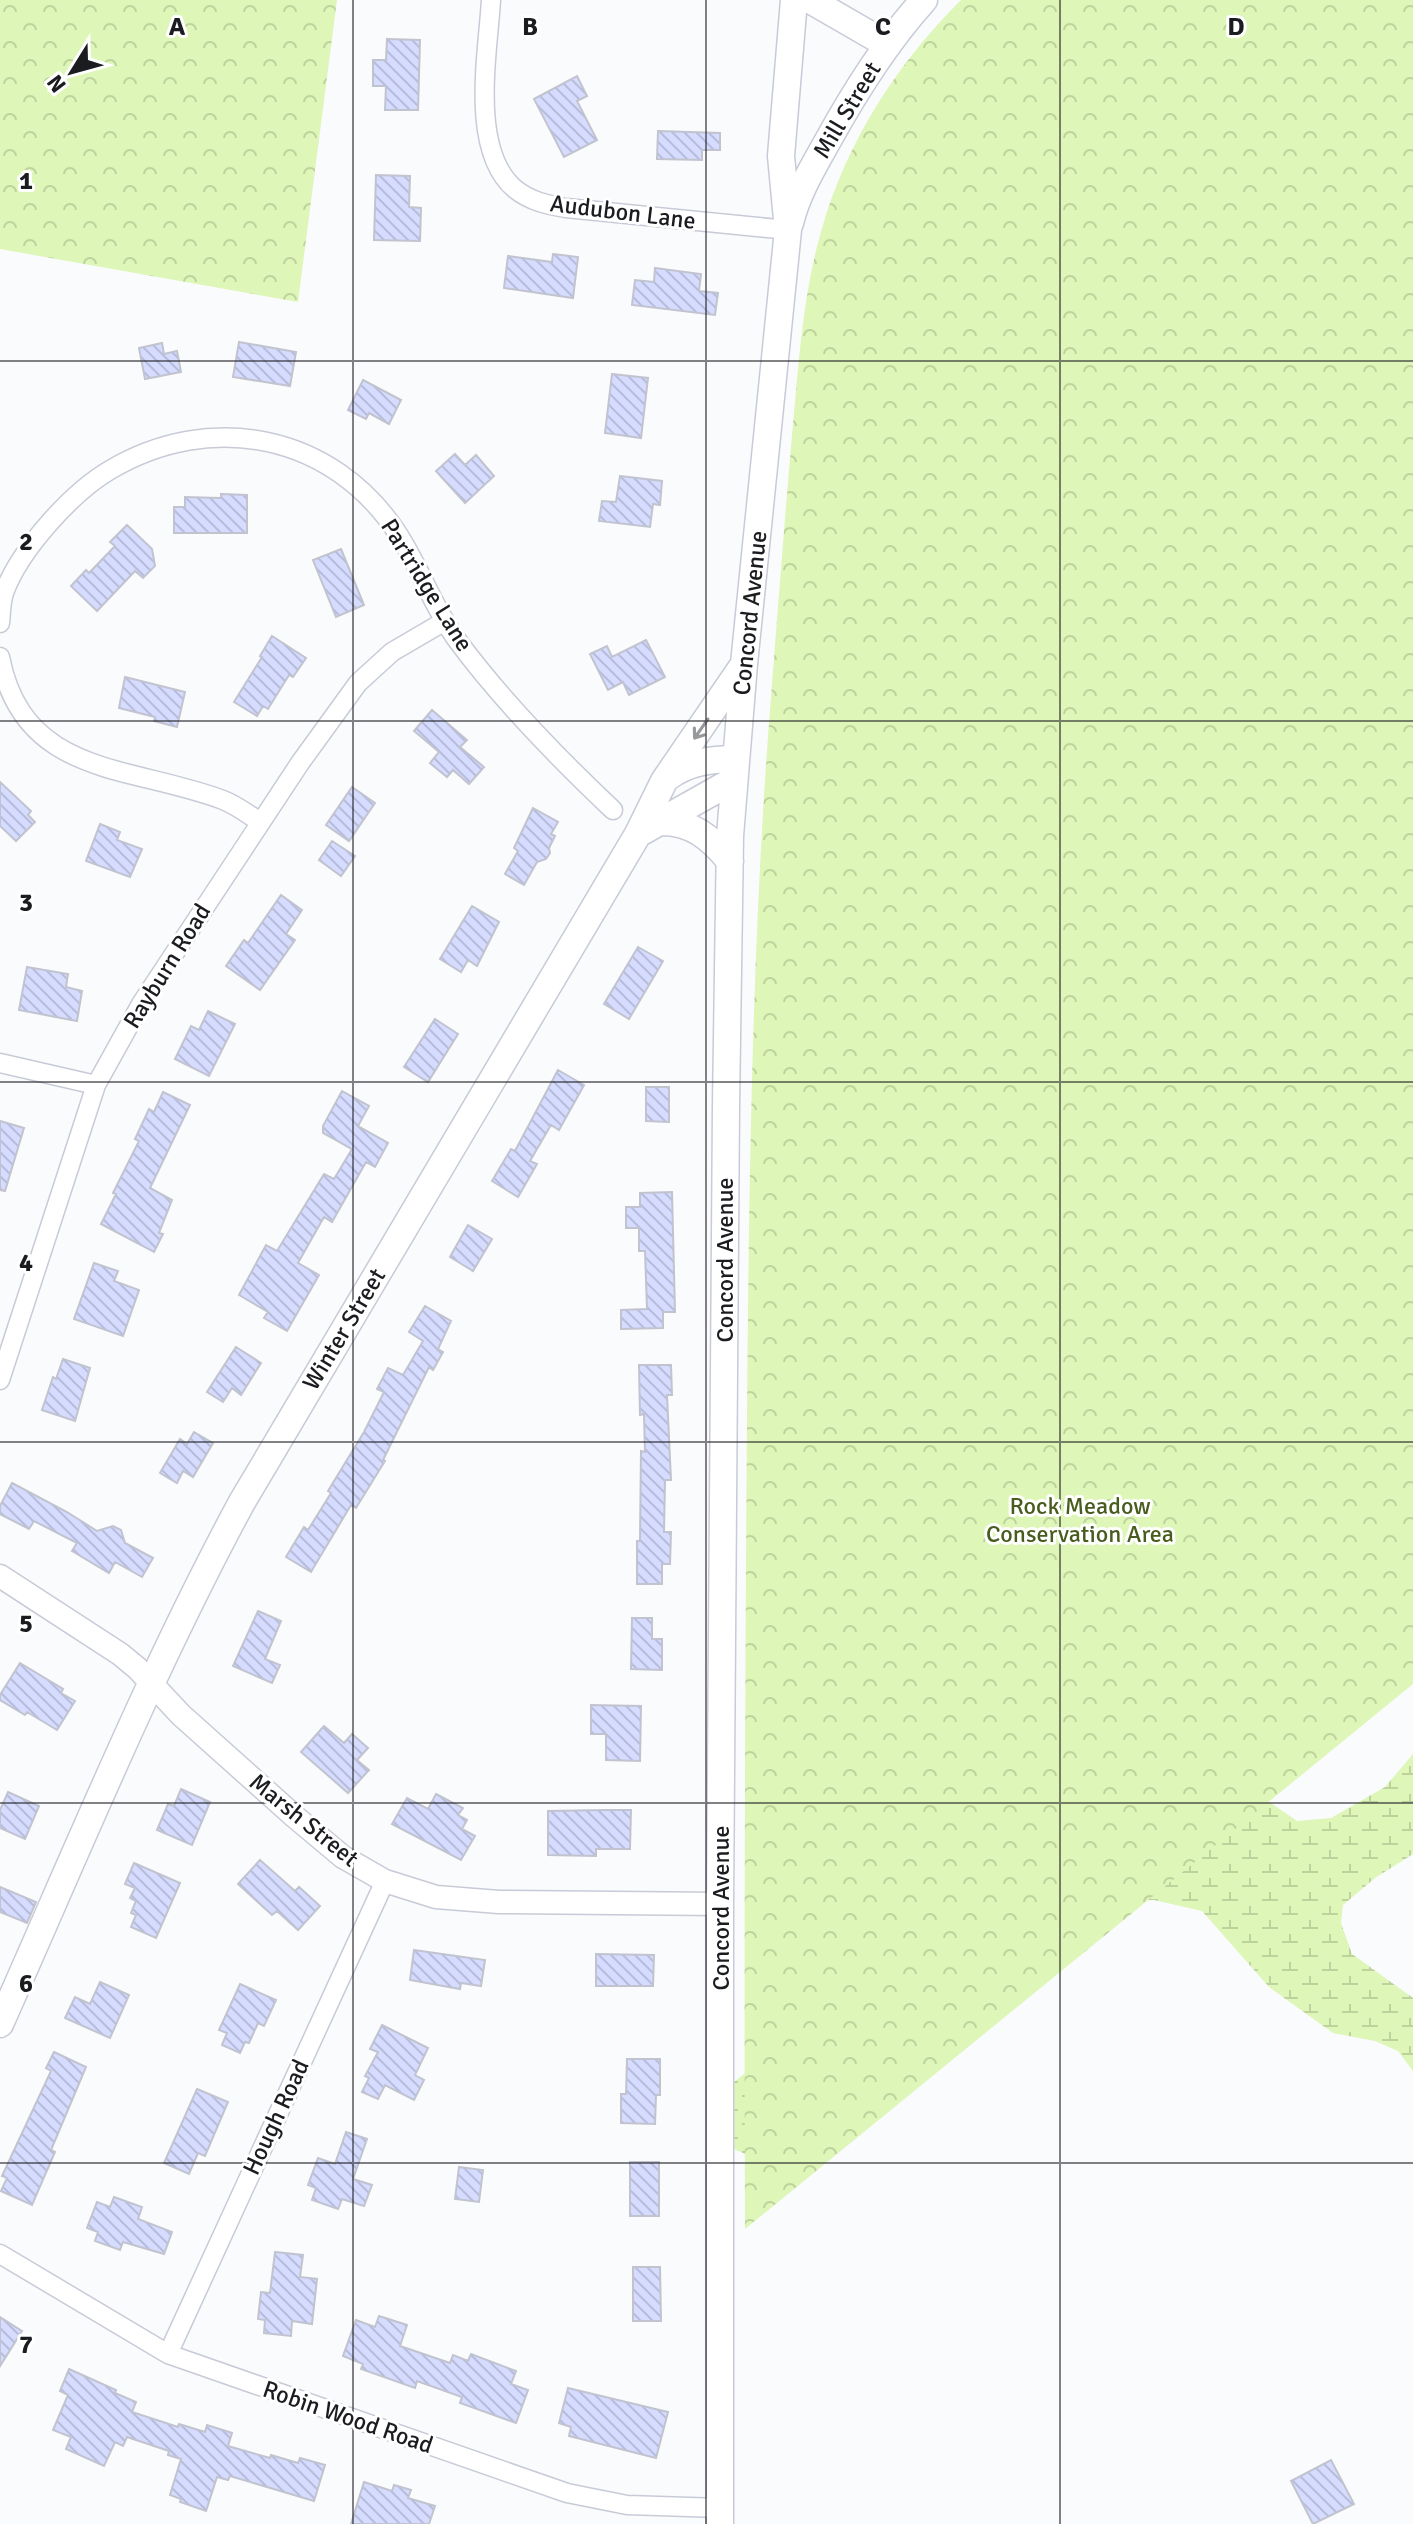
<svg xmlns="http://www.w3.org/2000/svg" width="1413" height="2524" font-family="Signika,sans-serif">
  <defs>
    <pattern id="wetland-marsh" width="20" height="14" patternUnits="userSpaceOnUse" patternTransform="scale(2)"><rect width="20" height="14" fill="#def6b7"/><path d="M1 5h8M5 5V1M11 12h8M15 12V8" fill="none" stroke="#bed29d"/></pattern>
    <pattern id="park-crowns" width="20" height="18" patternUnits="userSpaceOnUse" patternTransform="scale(2)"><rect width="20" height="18" fill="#def6b7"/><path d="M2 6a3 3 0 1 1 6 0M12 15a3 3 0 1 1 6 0" fill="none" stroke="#bed29d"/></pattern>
    <pattern id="building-back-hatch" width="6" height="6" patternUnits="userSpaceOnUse" patternTransform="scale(2)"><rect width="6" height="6" fill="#d5dcff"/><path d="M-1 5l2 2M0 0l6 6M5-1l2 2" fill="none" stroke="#b6bcda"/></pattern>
  </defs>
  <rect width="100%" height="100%" fill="#fafbfd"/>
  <!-- wetland -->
  <path fill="url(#wetland-marsh)" d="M1413 1754V1854L1375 1878 1343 1905 1341 1923 1352 1954 1413 1998V2071L1398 2051 1375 2041 1333 2033 1269 1987 1202 1911 1154 1900 1121 1901 764 2163 711 2138 712 2099 1003 1873 1262 1797 1297 1821 1331 1818 1385 1787Z"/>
  <!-- park -->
  <path fill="url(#park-crowns)" d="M0 0H337L298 302 0 249Z
    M961 0H1413V1684L745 2229C744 1958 745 1688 747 1417 749 1177 752 937 771 697 778 606 785 515 793 424 799 360 803 294 821 232 846 142 896 65 961 0Z"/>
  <!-- building -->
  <path fill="url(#building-back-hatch)" stroke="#c1c3cf" stroke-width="2" d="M387 39 420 40 418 110H385L386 86H373V60H386Z
    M577 76 587 96 577 101 597 140 564 157 534 99Z
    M658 131 720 133V150H702V160L657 159Z
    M376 175 410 176 409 207 421 208 420 241 374 240Z
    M553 254 578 257 573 298 504 288 508 256 552 262Z
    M655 268 701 274 699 291 718 293 715 315 632 305 635 280 654 282Z
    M239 342 296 352 290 386 233 377Z
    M162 343 164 354 177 351 181 372 145 379 139 348Z
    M612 374 648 378 641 438 605 433Z
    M363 380 401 400 389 424 369 413 366 419 348 410Z
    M455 454 465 465 476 455 494 476 465 503 436 471Z
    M620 476 662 481 660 505 653 504 650 527 599 521 602 501 616 502Z
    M221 494 247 495V533H174V507H185V497L221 498Z
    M127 525 152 549 155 566 143 578 135 571 97 611 71 586 86 570 89 573 115 546 110 542Z
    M341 549 364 605 336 617 313 560Z
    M272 636 306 658 293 677 289 675 268 709 263 706 257 716 234 702 262 657 260 656Z
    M646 640 665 677 629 695 623 682 608 690 590 654 607 646 612 657Z
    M125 677 185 692 177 727 154 721 155 717 119 708Z
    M432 710 467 740 460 747 484 767 469 784 453 770 447 777 430 763 439 752 414 731Z
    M0 782 31 811 28 815 35 822 16 841 0 826Z
    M352 787 375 803 349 841 326 825Z
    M533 808 558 822 551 834 555 836 549 848 550 853 546 859 537 862 524 885 505 874 518 851 514 848Z
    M100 824 120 832 117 840 142 849 130 877 86 861Z
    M332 841 355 856 341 876 319 860Z
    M281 895 302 910 286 934 295 940 260 990 226 966 244 940 248 943Z
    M472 906 499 922 477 966 468 960 461 972 440 959Z
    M638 947 663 961 629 1019 604 1004Z
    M27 967 68 974 66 987 82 991 77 1021 19 1010Z
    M208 1011 235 1024 209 1076 175 1059 191 1026 199 1030Z
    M435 1019 458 1034 428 1082 404 1067Z
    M558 1070 584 1085 559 1130 551 1125 530 1161 537 1164 518 1197 492 1181 511 1149 515 1151Z
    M646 1087H669V1122L646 1121Z
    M342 1091 369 1106 358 1126 388 1143 375 1167 366 1162 332 1222 324 1217 298 1263 319 1275 287 1331 264 1318 268 1312 239 1295 266 1245 277 1251 324 1174 334 1179 352 1149 323 1133V1126Z
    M163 1092 190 1105 150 1188 172 1200 159 1233 163 1234 154 1252 101 1224 116 1194 113 1193 139 1141 135 1139 149 1109 154 1112Z
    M0 1121 24 1128 5 1191 0 1190Z
    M672 1192 675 1312H663V1328L621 1329V1310L647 1309 645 1251H639V1228H626V1207H640V1193Z
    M468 1225 492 1239 473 1271 450 1257Z
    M94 1263 118 1271 114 1281 139 1290 123 1336 74 1319Z
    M425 1306 451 1321 438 1349 443 1352 433 1370 429 1367 383 1460 385 1461 356 1508 351 1505 311 1572 286 1557 304 1527 308 1530 331 1493 328 1491 364 1432 384 1392 377 1389 388 1368 403 1375 423 1341 409 1332Z
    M236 1347 261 1363 241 1395 232 1388 223 1402 207 1392Z
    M63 1359 90 1368 75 1421 42 1410 53 1377 56 1379Z
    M639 1365H671L672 1395H667L671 1480H665L664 1532H671L670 1564H662V1584H637V1541H640L641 1451 645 1452 644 1414 640 1415Z
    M194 1432 213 1443 193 1477 183 1471 177 1483 160 1473 180 1439 187 1444Z
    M12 1483 67 1512 97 1531 113 1526 121 1530 125 1543 153 1558 142 1577 115 1562 109 1573 72 1551 77 1543 34 1521 29 1529 0 1514V1506Z
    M258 1611 281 1621 265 1659 280 1665 272 1683 233 1666Z
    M632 1618H652V1639H662V1670L631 1669Z
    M20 1663 63 1689 61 1693 75 1701 57 1730 27 1712 25 1715 0 1700V1695Z
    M591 1705 641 1706 640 1761 606 1760V1734H591Z
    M324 1726 344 1743 352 1734 368 1748 357 1760 369 1770 348 1793 301 1752Z
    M181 1789 210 1802 192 1845 157 1830 168 1804 174 1806Z
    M8 1792 39 1806 25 1839 0 1828V1810Z
    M436 1794 463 1808 458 1815 467 1820 462 1829 475 1836 461 1860 392 1824 407 1798 428 1809Z
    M606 1810H631L630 1849H596V1856L548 1855V1811Z
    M260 1860 295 1891 299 1887 320 1906 298 1930 277 1911 272 1915 238 1884Z
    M134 1863 180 1883 156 1938 131 1927 136 1915 131 1913 136 1901 130 1898 135 1888 125 1884Z
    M0 1887 36 1902 27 1923 0 1912Z
    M414 1950 485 1960 481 1986 461 1983 460 1989 410 1980Z
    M596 1954 654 1955 653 1986H596Z
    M100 1982 129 1995 110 2038 65 2018 75 1997 90 2004Z
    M240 1984 276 2000 264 2026 258 2023 249 2043 245 2042 240 2053 222 2045 227 2033 219 2030Z
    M382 2025 428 2048 415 2075 424 2080 414 2100 385 2085 378 2099 362 2092 369 2078 365 2076 378 2052 370 2049Z
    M54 2052 86 2067 51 2150 55 2152 32 2205 1 2191 7 2178 2 2176 51 2071 46 2068Z
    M627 2059H660V2095H656L655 2124 621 2123V2094H626Z
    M197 2089 228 2102 205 2156 198 2153 189 2174 164 2163Z
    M346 2132 367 2139 353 2179 372 2185 364 2206 342 2199 338 2209 312 2200 316 2188 308 2185 318 2158 335 2164Z
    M630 2162H659V2216H630Z
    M459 2167 483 2170 479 2202 455 2199Z
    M114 2197 142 2207 138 2219 172 2232 164 2254 123 2242 120 2250 95 2241 98 2232 87 2228 97 2202 110 2207Z
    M275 2252 303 2255 300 2277 317 2279 312 2324 292 2321 291 2336 264 2333 265 2320 258 2319 261 2292 270 2293Z
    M633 2267H660L661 2321H633Z
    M379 2316 407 2325 400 2346 450 2363 453 2355 468 2361 471 2354 516 2371 511 2384 528 2390 516 2423 460 2403 462 2397 417 2381 415 2388 361 2369 363 2364 343 2356 356 2320 375 2327Z
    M0 2317 22 2331 0 2366Z
    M69 2369 116 2390 115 2393 136 2402 132 2412 178 2427 179 2424 205 2432 207 2425 232 2433 228 2446 270 2458 271 2455 298 2463 300 2458 325 2465 314 2501 230 2476 228 2480 217 2477 206 2511 180 2502 181 2499 170 2495 181 2459 168 2455 169 2451 127 2437 123 2446 115 2442 104 2466 66 2449 71 2437 53 2430 68 2395 60 2391Z
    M568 2388 668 2412 656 2458 569 2436 571 2427 559 2423Z
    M1331 2460 1354 2504 1313 2524 1291 2481Z
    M364 2482 392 2491 394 2485 411 2490 408 2498 435 2506 429 2524H351Z"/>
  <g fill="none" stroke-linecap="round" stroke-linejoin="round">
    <defs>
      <path id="minor" d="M491 0C488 53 469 150 515 189 530 201 547 205 566 208L788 230
        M0 623C1 613 1 602 4 593 19 551 71 493 110 470 211 410 333 434 398 534 420 568 433 607 457 640 502 701 558 758 613 810
        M0 657C23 777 130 765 223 800 236 805 248 814 260 822
        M0 1063 96 1085
        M0 1380 96 1085 141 1004 300 763 358 683 392 652 445 621
        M0 2254 168 2354 254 2384 567 2493 627 2505 720 2508
        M168 2354 385 1881"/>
      <path id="tertiary" d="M0 1576 120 1654 137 1668 181 1715 294 1816 343 1857 385 1881 436 1897 499 1902 720 1904"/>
      <path id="secondary" d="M810 0 888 45
        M790 223C797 194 812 169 826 144 854 93 885 43 924 0
        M668 777C688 762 712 759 736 759
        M659 822C691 821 710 837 730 861
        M638 834 734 780
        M0 2024C78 1849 151 1670 242 1502L638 834 664 781 742 667
        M720 2524V1904L726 1106 730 836 744 664 788 230 781 156 794 0"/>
    </defs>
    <!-- minor casing -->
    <use href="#minor" stroke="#c8cbd7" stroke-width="21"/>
    <!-- tertiary casing -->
    <use href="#tertiary" stroke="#c8cbd7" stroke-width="25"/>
    <!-- secondary casing -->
    <use href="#secondary" stroke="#c8cbd7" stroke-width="29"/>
    <!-- minor -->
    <use href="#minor" stroke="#fff" stroke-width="18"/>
    <!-- tertiary -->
    <use href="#tertiary" stroke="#fff" stroke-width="22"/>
    <!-- secondary -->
    <use href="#secondary" stroke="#fff" stroke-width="26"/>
  </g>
  <!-- one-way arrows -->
  <defs><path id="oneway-shaft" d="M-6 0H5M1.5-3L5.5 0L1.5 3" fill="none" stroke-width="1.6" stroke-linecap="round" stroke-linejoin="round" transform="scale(2)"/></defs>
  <use stroke="#98999b" href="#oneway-shaft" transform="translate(701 729) rotate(125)"/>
  <!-- grid -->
  <path fill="none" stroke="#1b1c20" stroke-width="2" stroke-opacity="0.55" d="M353 0V2524M706 0V2524M1060 0V2524M0 361H1413M0 721H1413M0 1082H1413M0 1442H1413M0 1803H1413M0 2163H1413"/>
  <g text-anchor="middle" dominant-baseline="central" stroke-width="6" stroke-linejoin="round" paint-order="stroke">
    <!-- street labels -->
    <g font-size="24" fill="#1b1c20" stroke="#fff">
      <text transform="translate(847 110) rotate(-59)">Mill Street</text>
      <text transform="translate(623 212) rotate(7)">Audubon Lane</text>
      <text transform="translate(427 585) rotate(58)">Partridge Lane</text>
      <text transform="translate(750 613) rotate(-84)">Concord Avenue</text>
      <text transform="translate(167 966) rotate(-58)">Rayburn Road</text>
      <text transform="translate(725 1260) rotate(-90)">Concord Avenue</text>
      <text transform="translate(344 1329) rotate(-59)">Winter Street</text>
      <text transform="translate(304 1820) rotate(39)">Marsh Street</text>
      <text transform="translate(721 1908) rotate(-90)">Concord Avenue</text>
      <text transform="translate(276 2117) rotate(-65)">Hough Road</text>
      <text transform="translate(348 2417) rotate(19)">Robin Wood Road</text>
    </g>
    <!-- park labels -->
    <g font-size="24" fill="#485c1d" stroke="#fff">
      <text x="1080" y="1506">Rock Meadow<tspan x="1080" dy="28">Conservation Area</tspan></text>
    </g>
  </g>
  <g font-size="26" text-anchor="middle" font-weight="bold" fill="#1b1c20" stroke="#fff" stroke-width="6" stroke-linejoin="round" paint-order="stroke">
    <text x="177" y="35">A</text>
    <text x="530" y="35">B</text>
    <text x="883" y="35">C</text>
    <text x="1236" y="35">D</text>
    <text x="26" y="189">1</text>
    <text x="26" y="550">2</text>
    <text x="26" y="911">3</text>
    <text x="26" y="1271">4</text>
    <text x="26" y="1632">5</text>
    <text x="26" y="1992">6</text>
    <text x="26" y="2353">7</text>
  </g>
  <!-- north arrow -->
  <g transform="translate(72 72) rotate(233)" stroke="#ffffff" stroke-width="6" paint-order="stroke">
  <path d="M0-6L14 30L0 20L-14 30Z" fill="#1b1c20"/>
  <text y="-12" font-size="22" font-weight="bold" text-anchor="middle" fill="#1b1c20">N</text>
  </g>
</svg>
